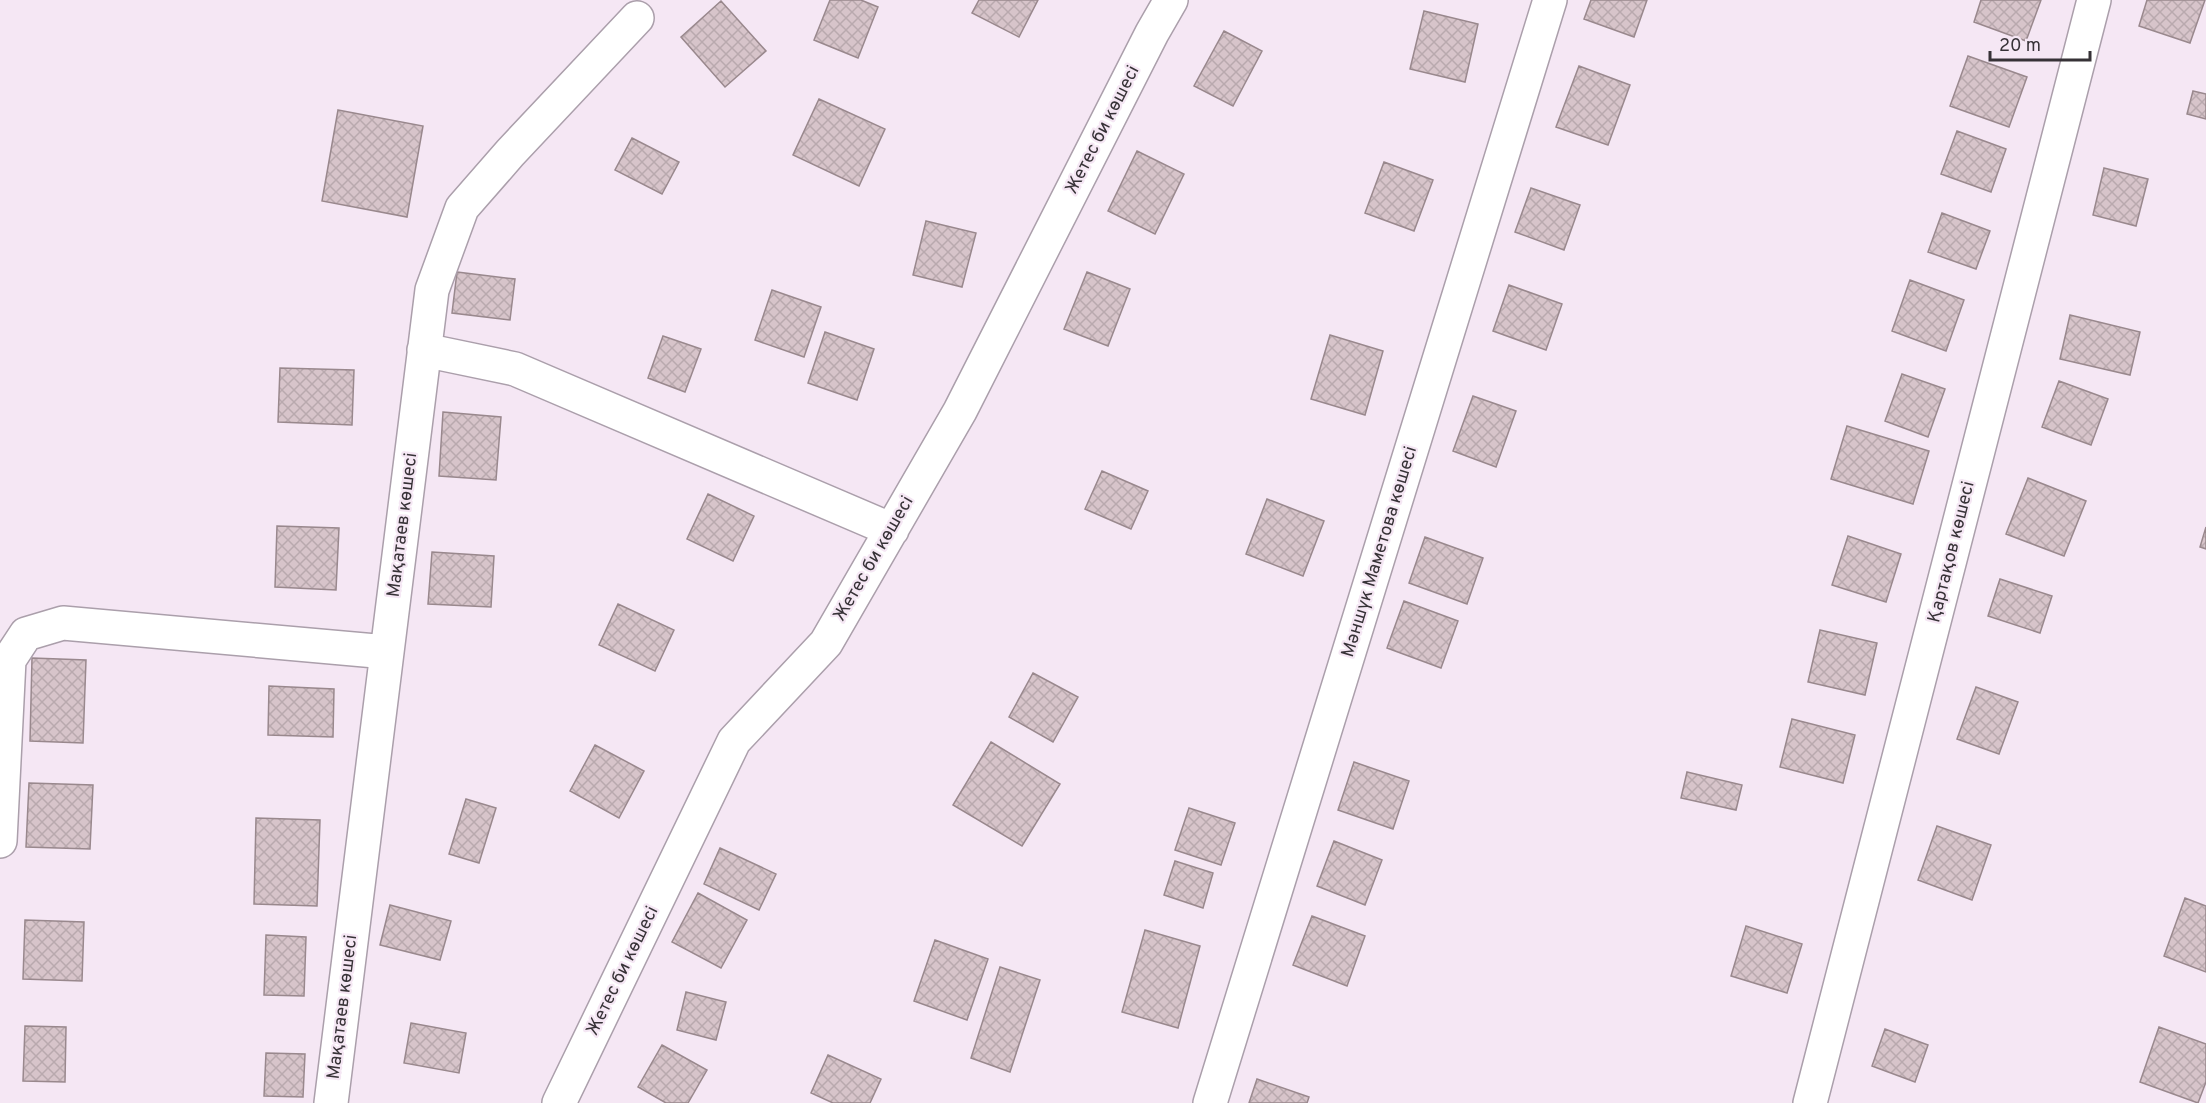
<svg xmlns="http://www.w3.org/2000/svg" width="2206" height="1103" font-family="Overpass,sans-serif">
  <defs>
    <pattern id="building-cross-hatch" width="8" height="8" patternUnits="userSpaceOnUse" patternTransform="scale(1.5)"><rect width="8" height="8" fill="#d7c4ca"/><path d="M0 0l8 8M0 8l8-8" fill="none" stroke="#b9a9ae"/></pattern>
  </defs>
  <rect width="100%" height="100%" fill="#f5e7f4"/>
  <!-- building -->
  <path fill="url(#building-cross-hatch)" stroke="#99888d" stroke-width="1.5" d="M830 0H861L878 7 858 58 814 40Z
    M979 0H1038L1019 37 972 13Z
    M1591 0H1647L1634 37 1584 19Z
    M1981 0H2041L2026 41 1974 22Z
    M2147 0H2205L2190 43 2139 26Z
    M721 1 766 51 725 87 681 37Z
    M1424 11 1478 24 1465 82 1410 69Z
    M1224 31 1262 51 1233 106 1194 86Z
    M1968 56 2027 77 2009 127 1950 106Z
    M1579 66 1630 85 1608 145 1556 127Z
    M2193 91 2206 94V119L2187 114Z
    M819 99 885 129 859 186 793 155Z
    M338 110 423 126 407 217 322 201Z
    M1957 131 2006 149 1991 192 1941 174Z
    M632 138 679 162 662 194 615 170Z
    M1137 151 1184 174 1155 234 1108 211Z
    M1384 162 1433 180 1414 231 1365 213Z
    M2104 168 2148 179 2136 226 2093 215Z
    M1531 188 1580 205 1564 250 1515 232Z
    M1942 213 1990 231 1976 269 1928 252Z
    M926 221 976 233 962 287 913 275Z
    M457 272 515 279 510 320 452 313Z
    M1087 272 1130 289 1108 346 1064 329Z
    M1910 280 1964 300 1946 351 1892 331Z
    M1509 285 1562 304 1546 350 1493 331Z
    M772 290 821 307 804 357 755 340Z
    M2070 315 2140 332 2130 375 2060 359Z
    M825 332 874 349 857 400 808 383Z
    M1330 335 1383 351 1365 415 1311 399Z
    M663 336 701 349 685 392 648 378Z
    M280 368 354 370 352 425 278 422Z
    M1902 374 1945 389 1928 437 1885 421Z
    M2059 381 2108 399 2091 445 2042 427Z
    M1473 396 1516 411 1496 467 1453 451Z
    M443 412 501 417 496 480 439 476Z
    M1847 426 1929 451 1913 504 1831 479Z
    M1102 471 1148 491 1131 529 1085 509Z
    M2028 478 2086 501 2064 556 2006 534Z
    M708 494 754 516 733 561 687 539Z
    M1267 499 1324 521 1303 576 1246 554Z
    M277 526 339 528 336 590 275 587Z
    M2206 527V549L2200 547Z
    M1848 536 1901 554 1886 602 1832 585Z
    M1425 537 1483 558 1467 604 1409 583Z
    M432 552 494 556 491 607 428 604Z
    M2000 579 2052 596 2040 633 1988 616Z
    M1404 601 1458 621 1441 668 1387 648Z
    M618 604 674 630 655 671 599 645Z
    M1820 630 1877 643 1865 695 1808 682Z
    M32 658 86 660 83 743 30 741Z
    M1033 673 1078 697 1053 742 1009 717Z
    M269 686 334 689 333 737 268 735Z
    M1976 687 2018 702 1999 754 1957 739Z
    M1792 719 1855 735 1843 783 1780 767Z
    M991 742 1060 784 1022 846 953 805Z
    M595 745 644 771 619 818 570 791Z
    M1354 762 1409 781 1393 829 1338 810Z
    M1687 772 1742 785 1736 810 1681 798Z
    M29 783 93 785 90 849 26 847Z
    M466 799 496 808 479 863 449 854Z
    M1189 808 1235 823 1221 865 1175 850Z
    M256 818 320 820 317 906 254 904Z
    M1937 826 1991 845 1972 900 1918 880Z
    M1334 841 1382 860 1365 905 1317 886Z
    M720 848 776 874 759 910 704 884Z
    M1175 861 1213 873 1203 908 1164 895Z
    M698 893 747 920 721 968 672 942Z
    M2185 898 2206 906V972L2164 956Z
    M390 905 451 921 440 960 380 945Z
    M1312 916 1365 936 1347 986 1293 965Z
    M25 920 84 922 82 981 23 979Z
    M1746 926 1802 944 1787 993 1731 976Z
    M1145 930 1200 946 1178 1028 1122 1012Z
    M266 935 306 937 304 996 264 995Z
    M935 940 988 959 967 1020 914 1001Z
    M1000 967 1040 980 1010 1072 971 1058Z
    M686 992 726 1002 716 1040 677 1030Z
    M411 1023 466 1033 459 1073 404 1063Z
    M25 1026 66 1027 65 1082 23 1081Z
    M2159 1027 2206 1044V1082L2198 1103 2140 1082Z
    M1885 1029 1928 1045 1915 1082 1872 1066Z
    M662 1045 707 1070 688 1103H666L638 1087Z
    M266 1053 305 1054 303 1097 264 1096Z
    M828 1055 881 1079 870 1103H833L811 1093Z
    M1257 1079 1309 1097 1307 1103H1249Z"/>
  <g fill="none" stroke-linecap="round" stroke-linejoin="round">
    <defs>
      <path id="minor" d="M424 350 515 369 892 530
        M0 841 9 660 26 634 63 623 387 652
        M331 1103 432 290 462 208 510 153 637 18
        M559 1103 734 741 826 643 960 411 1152 33 1171 0
        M1210 1103 1550 0
        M1810 1103 2094 0"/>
    </defs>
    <!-- minor casing -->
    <use href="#minor" stroke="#ab9fab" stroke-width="36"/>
    <!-- minor -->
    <use href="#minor" stroke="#fff" stroke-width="33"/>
  </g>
  <g text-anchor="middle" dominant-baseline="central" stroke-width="4.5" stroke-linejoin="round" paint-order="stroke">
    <!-- street labels -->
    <g font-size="18" fill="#373237" stroke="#f5e7f4">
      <text transform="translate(1103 130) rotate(-63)">Жетес би көшесі</text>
      <text transform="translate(403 525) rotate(-83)">Мақатаев көшесі</text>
      <text transform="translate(1380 552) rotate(-73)">Мәншүк Маметова көшесі</text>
      <text transform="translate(1952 552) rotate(-76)">Қартақов көшесі</text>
      <text transform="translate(874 559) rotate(-60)">Жетес би көшесі</text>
      <text transform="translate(623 971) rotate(-64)">Жетес би көшесі</text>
      <text transform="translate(343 1007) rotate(-83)">Мақатаев көшесі</text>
    </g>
  </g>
  <!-- scale -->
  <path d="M1990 51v9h100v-9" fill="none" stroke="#373237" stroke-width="3"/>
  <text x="1999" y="51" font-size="18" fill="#373237" stroke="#f5e7f4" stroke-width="4.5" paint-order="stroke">20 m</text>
</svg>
